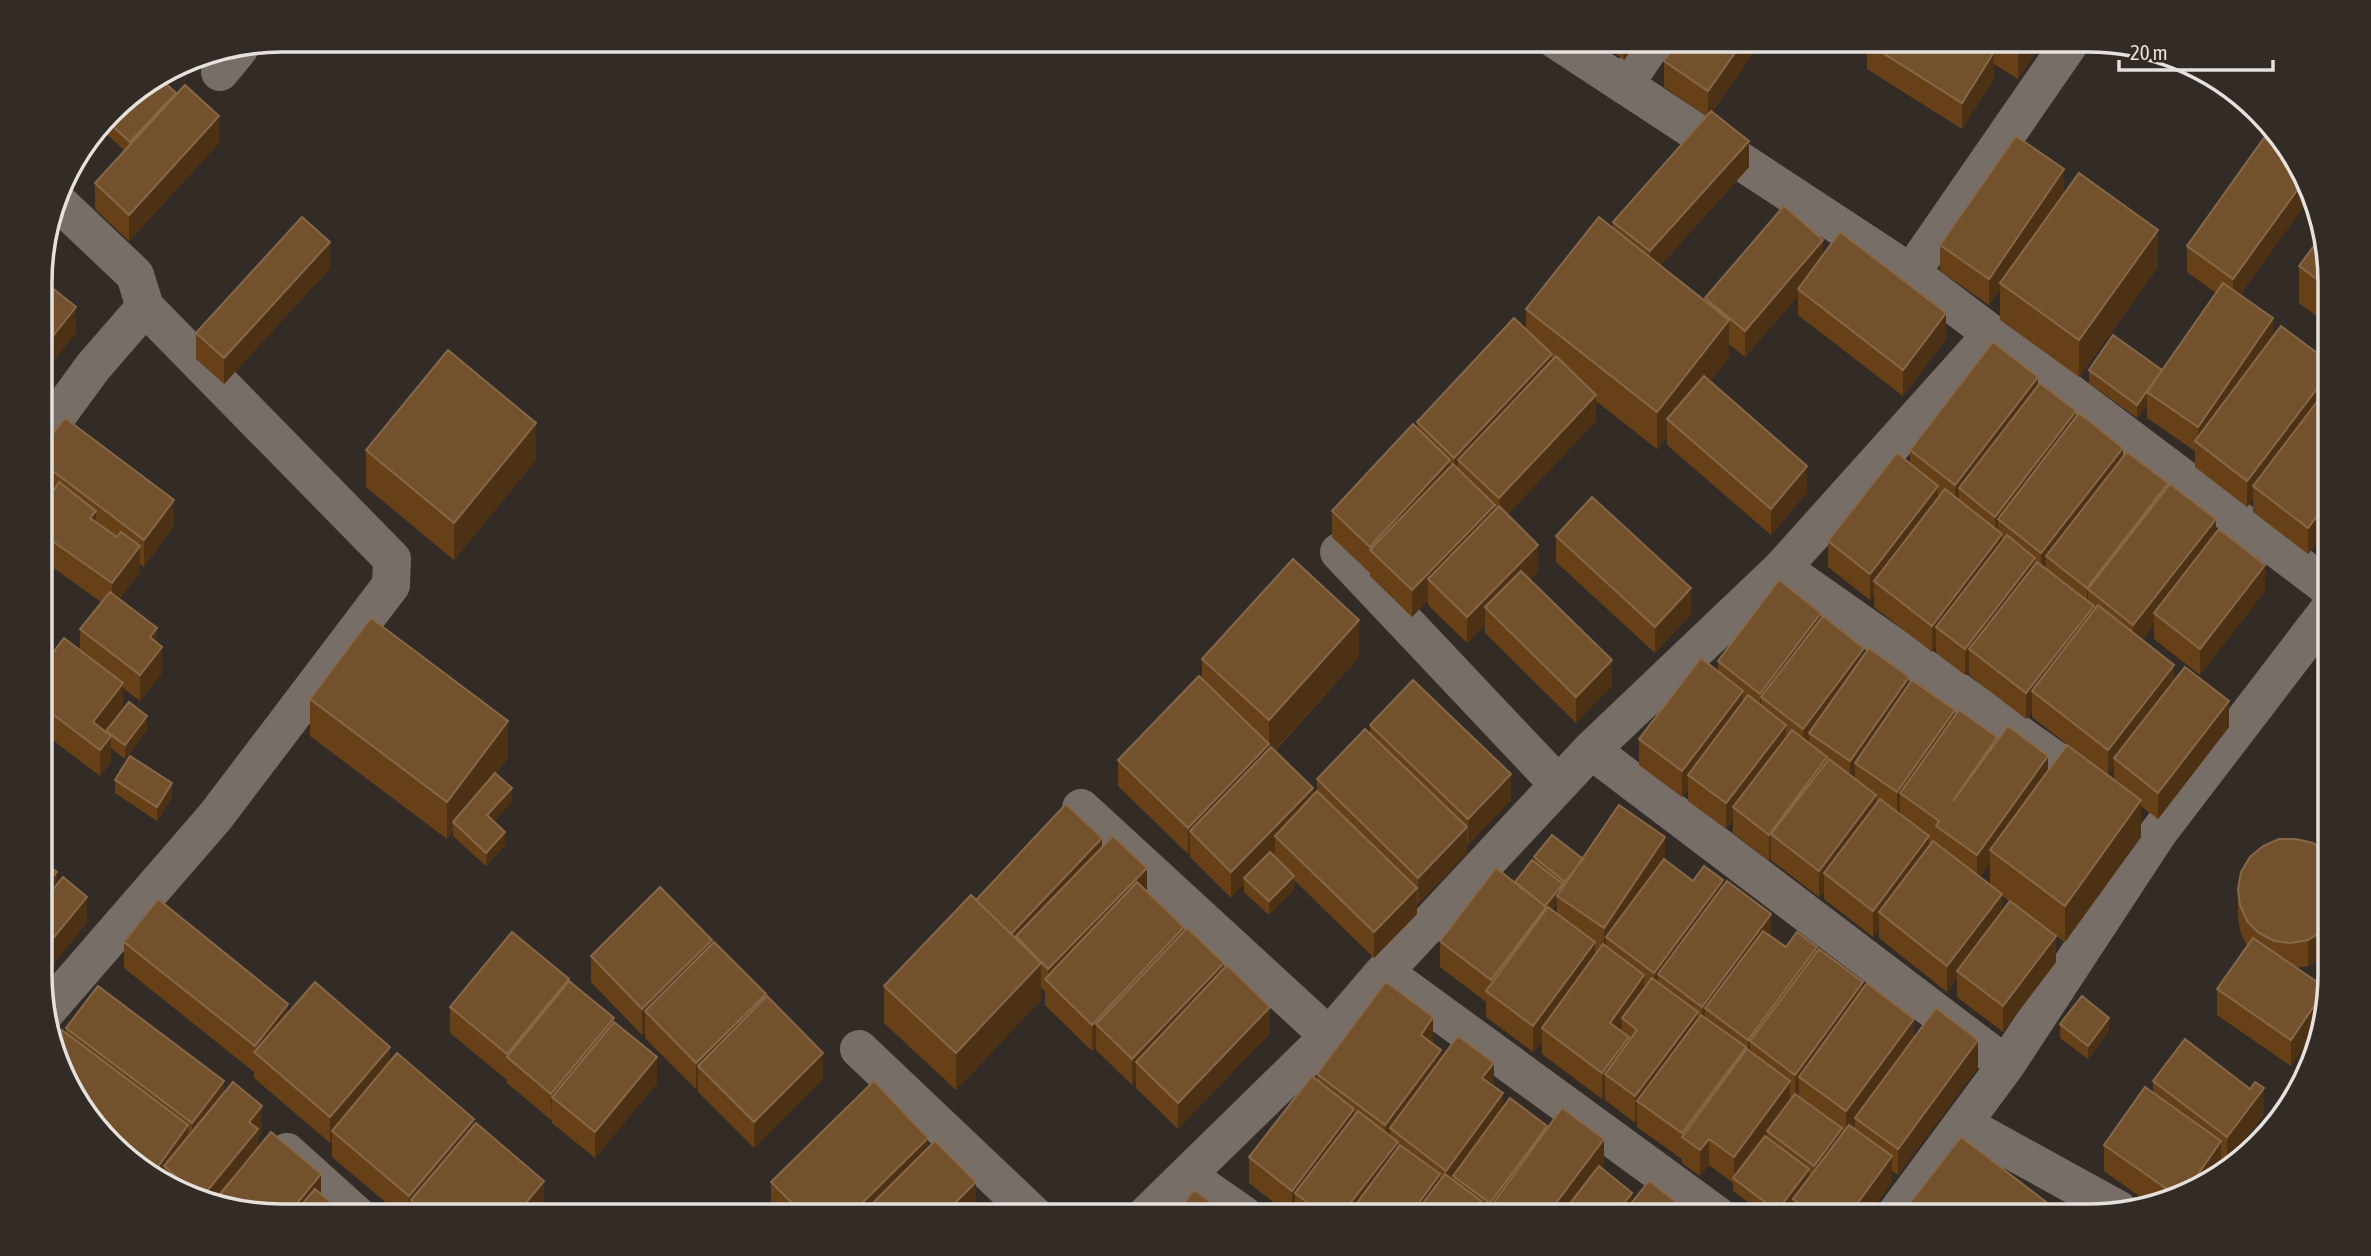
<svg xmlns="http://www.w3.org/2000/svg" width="2371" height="1256" font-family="'Asap Condensed',sans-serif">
  <rect width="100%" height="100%" fill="#332c26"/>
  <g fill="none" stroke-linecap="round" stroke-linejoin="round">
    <!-- street -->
    <path stroke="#776e68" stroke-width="38" d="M1556 40 1911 273 2330 589
      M220 72 239 49
      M1624 85 1655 40
      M1911 273 2072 40
      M41 438 93 367 145 307 135 275 58 202
      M1339 552 1558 784
      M1782 568 2098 790
      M1591 750 2006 1065
      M1081 808 1329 1036
      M1384 972 1717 1215
      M45 1013 215 817 391 585 392 559 145 307
      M859 1049 1035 1216
      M1963 1124 2119 1210
      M287 1152 358 1216
      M1188 1176 1244 1215
      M1895 1215 2006 1065 2158 833 2330 608
      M1145 1216 1329 1036 1384 972 1591 750 1782 568 1992 334"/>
  </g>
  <!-- wall -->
  <path fill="#674018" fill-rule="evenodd" d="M1597 40H1638L1624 60Z
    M1757 40V48L1712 112 1749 167 1660 266 1705 301V298L1823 255 1946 339 1903 396 1798 315V296L1745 357 1729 344V357L1710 381 1807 492 1771 535 1667 445V436L1657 449 1596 401V421L1507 515 1538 571 1530 579 1612 686 1576 723 1485 633V625L1467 643 1428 605V600L1412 617 1370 576V572V573L1332 537V511L1417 427V422L1526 330V309L1613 229V222L1706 116 1664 87V61Z
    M1869 40H2043L2018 79 1994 64V79L1962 129 1867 69V43Z
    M176 93 219 143 129 241 95 209V183L125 151 101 129 123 101Z
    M2294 159 2309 199 2240 295 2273 337 2329 362V526L2308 554 2253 512V499L2247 507 2195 467V451L2147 418V404L2137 418 2089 383V370L2162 371 2216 293 2187 272V246Z
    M2064 193 2158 267 2079 377 2000 320V289L1989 305 1940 271V245Z
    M2329 251V325L2299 303V266Z
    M330 268 224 384 196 359V333Z
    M2038 386 2123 457 2168 487 2216 534 2265 591 2200 675 2154 639V624L2142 640 2174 681 2229 727 2158 819 2141 806V837L2065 942 2056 936V962L2003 1032 1957 997V978L1947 992 1879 938V929L1873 937 1824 899V891L1819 897 1771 860V858L1769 861 1733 833V820L1726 829 1688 801V789L1682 797 1639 765V739L1718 671V661L1821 619 1864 655 1997 742 2048 771 2085 758 2032 717V712L2026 719 1969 675V669L1965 675 1936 653V646L1932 652 1874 607V594L1870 600 1828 567V541L1910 464V450ZM2114 768V780L2108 775ZM1990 863V885L1980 877ZM2002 896 2010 902 2002 912Z
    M43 447 174 526 144 567 140 564V572L119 599 157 642 162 673 140 701 123 688V709L147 730 125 759 111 748V762L100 776 42 732V667L80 651V629L101 602 41 559V462L43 460Z
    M366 450 536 460 454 560 366 487Z
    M1556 536 1691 614 1655 653 1556 562Z
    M1359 657 1275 751 1313 796 1317 792V779L1370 734V725L1511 800 1468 845 1467 844V853L1418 904 1417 902V914L1374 958 1294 880V889L1269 915 1244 892V884L1231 898 1190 857V852L1188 854 1118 786V760L1202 679V659Z
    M310 699 508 758 495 774 512 801 494 821 505 845 486 866 453 836V831L447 839 310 736Z
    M115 780 172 797 157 821 115 793Z
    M2263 846 2323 957 2308 966 2296 968 2326 993 2319 1026 2291 1066 2217 1015V989L2247 946 2240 931 2238 915V889Z
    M1102 847 1184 931 1224 969 1270 1033 1178 1129 1136 1088V1081L1132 1085 1096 1050V1047L1092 1051 1045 1005V991L1041 988V1000L956 1090 884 1023V986L976 900Z
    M1534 857 1665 860 1693 881 1723 887 1771 936 1786 947 1817 951 1863 989 1914 1037 1978 1067 1898 1175 1892 1171V1182L1868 1215H1793V1203L1784 1215H1765L1733 1191V1183L1709 1165 1700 1176 1682 1163V1159L1637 1127V1120L1635 1123 1605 1100V1096L1602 1099 1542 1054V1041L1533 1052 1486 1017V1002L1440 967V941L1515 883 1534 862ZM1557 904V914L1552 910Z
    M124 942 288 1013 390 1062 474 1125 544 1207 537 1216H402L332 1157V1141L330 1143 254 1078V1072L124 968Z
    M712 944 766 997 823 1079 754 1148 698 1092V1087L696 1089 645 1038V1032L642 1035 591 982V956Z
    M569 981 614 1022 657 1083 595 1158 552 1123V1119L551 1120 507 1083V1080L450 1033V1007Z
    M2060 1024 2109 1031 2088 1059 2060 1038Z
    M66 1028 224 1094 262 1132 258 1137V1147L321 1194 283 1216 175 1191 81 1108 66 1033Z
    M1433 1043 1441 1060 1494 1087 1503 1108 1547 1129 1604 1165 1602 1168 1632 1202 1689 1215H1295V1213L1293 1215H1290L1249 1183V1157L1317 1080V1074Z
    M2153 1081 2264 1114 2227 1163 2221 1159V1167L2214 1178 2146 1201 2104 1171V1145L2153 1093Z
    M928 1148 976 1208 969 1216H779L771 1208V1182Z"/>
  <!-- shaded-wall -->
  <path fill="#4c3115" d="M1624 40H1638L1624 60Z
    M1744 40H1757V48L1708 117V91Z
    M2026 40H2043L2018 79V53Z
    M1994 52V79L1962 129V103Z
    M176 93 130 156V142Z
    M219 116V143L129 241V215Z
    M1749 141V167L1650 277V251Z
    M2064 169V195L2000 283V289L1989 305V279Z
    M2303 182 2309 199 2233 305V279Z
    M2158 230V267L2079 377V340Z
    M1823 240V266L1798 289V296L1745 357V331Z
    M330 242V268L224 384V358Z
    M76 307V333L41 377V351Z
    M1946 313V339L1903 396V370Z
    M2273 318V344L2198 444V427Z
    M1729 320V357L1675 426 1667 419V436L1657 449V412Z
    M1552 354V380L1458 460V480L1454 484V458Z
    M2162 370 2147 392V404L2137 418V405Z
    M2329 373V399L2253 486V499L2247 507V481Z
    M2038 377V403L1959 488V505L1955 511V485Z
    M1596 395V421L1499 524V498Z
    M2076 411V438L1998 519V539L1995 543V517Z
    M536 423V460L454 560V523Z
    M2123 448V474L2046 556V572L2041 579V553Z
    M1450 460V486L1370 550V573V547Z
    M1807 466V492L1771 535V509Z
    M52 478V504L47 484Z
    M2168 483V509L2088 589V612L2087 614V588Z
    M1938 486V512L1874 581V594L1870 600V574Z
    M174 500V526L144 567V540Z
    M2329 500V526L2308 554V528Z
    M1495 505V531L1428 579V600L1412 617V590Z
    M96 511V537L90 518Z
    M2216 519V545L2154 613V624L2133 651V625Z
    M2002 534V560L1936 627V646L1932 652V626Z
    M1538 545V571L1494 616 1485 607V625L1467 643V617Z
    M140 546V572L112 609V583Z
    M2035 558V584L1969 649V669L1965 675V649Z
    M2265 565V591L2200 675V649Z
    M1691 588V614L1655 653V627Z
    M2094 606V632L2032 691V712L2026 719V693Z
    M1821 613V639L1761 697V718L1760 720V694Z
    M1359 620V657L1269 756 1190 831V852L1188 854V828L1269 745V720Z
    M157 628V654L150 637Z
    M162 647V673L140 701V675Z
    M1864 648V675L1809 733V747L1803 756V729Z
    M1612 660V686L1576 723V697Z
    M2174 665V691L2114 758V768L2108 776V750Z
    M1909 677V703L1855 763V781L1850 787V761Z
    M123 683V709L95 746 93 722Z
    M1743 691V717L1688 775V789L1682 797V771Z
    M2229 701V727L2158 819V793Z
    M1955 710V736L1900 793V814L1897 819V792Z
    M147 716V730L125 759V745Z
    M508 721V758L457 826 453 822V831L447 839V802Z
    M1786 725V751L1733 807V820L1726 829V803Z
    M111 736V762L100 776V750Z
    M1997 737V763L1953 801Z
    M2048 756V782L1990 850V863L1977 882V855Z
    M1827 757V783L1771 834V858L1769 861V835Z
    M1511 774V800L1468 845V819Z
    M172 783V797L157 821V807Z
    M512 788V801L487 829V815Z
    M1313 788V814L1275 836V853L1247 881 1244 878V884L1231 898V872Z
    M1876 795V821L1824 873V891L1819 897V871Z
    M2141 800V837L2065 942V906Z
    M1467 827V853L1418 904V878Z
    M505 832V845L486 866V853Z
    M1929 836V863L1879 912V929L1873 937V911Z
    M1665 837V863L1606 937V951L1604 954V928Z
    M1102 838V864L1016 936V955L1008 937Z
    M1147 868V894L1048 983V969Z
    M57 872V899L42 916V890Z
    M1294 876V889L1269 915V901Z
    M1723 880V906L1658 974V993L1654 999V973Z
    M1563 884V897L1557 896V904L1491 995V980L1545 906Z
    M1417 888V914L1374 958V932Z
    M2002 894V920L1957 971V978L1947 992V966Z
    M87 897V923L42 978V952Z
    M1771 914V940L1705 1008V1029L1702 1033V1007Z
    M2331 923V948L2323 957 2308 966V940Z
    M1184 927V953L1096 1024V1047L1092 1051V1025Z
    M2056 936V962L2003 1032V1006Z
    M712 940V966L645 1011V1032L642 1035V1009Z
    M1595 942V968L1542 1028V1041L1533 1052V1026Z
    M1817 947V973L1750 1041V1064L1748 1066V1040Z
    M1041 963V1000L956 1090V1053Z
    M1224 963V989L1136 1062V1081L1132 1085V1059Z
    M1644 975V1001L1622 1018V1033L1610 1023Z
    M569 979V1005L507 1057V1054Z
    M1863 982V1008L1799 1077V1095L1795 1101V1075Z
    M2326 988V993L2319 1026 2291 1066V1040Z
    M766 994V1020L698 1066V1087L696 1089V1063Z
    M288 1004V1030L255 1052V1046Z
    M1270 1007V1033L1178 1129V1103Z
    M1698 1012V1038L1637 1101V1120L1635 1123V1096Z
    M1433 1017V1043L1421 1061V1035Z
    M614 1018V1044L552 1097 551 1120V1094Z
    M2109 1018V1031L2088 1059V1046Z
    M1914 1019V1045L1855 1118V1126L1846 1137V1111Z
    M1629 1037V1063L1605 1074V1096L1602 1099V1073Z
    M1978 1040V1067L1898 1175V1149Z
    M390 1047V1074L332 1131V1141L330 1143V1117Z
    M1746 1047V1074L1682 1137V1159V1133Z
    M1441 1050V1076L1390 1128V1144L1385 1151V1125Z
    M823 1053V1079L754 1148V1122Z
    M657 1057V1083L595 1158V1132Z
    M1494 1063V1089L1482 1078Z
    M224 1081V1107L192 1149V1123Z
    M1790 1081V1107L1767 1131V1138L1734 1178V1157Z
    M2264 1088V1114L2227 1163V1137Z
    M1503 1093V1119L1453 1176V1187L1446 1197V1171Z
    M262 1106V1132L258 1137V1155L220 1201 202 1197 249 1122Z
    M1354 1109V1135L1295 1193V1213L1292 1215V1191Z
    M474 1119V1145L411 1200V1216H409V1196Z
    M188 1125V1152L164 1166V1180L157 1174V1168Z
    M1547 1126V1152L1492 1205V1215H1490V1203Z
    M1842 1128V1142L1814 1180V1166Z
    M928 1138V1164L875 1216H849Z
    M1604 1139V1165L1567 1215H1547Z
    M1709 1139V1165L1700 1176V1150Z
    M2221 1141V1167L2214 1178 2190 1186Z
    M1398 1142V1168L1361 1215H1341Z
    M1892 1156V1182L1868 1215H1849Z
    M1809 1169V1182L1793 1199V1203L1784 1215H1777V1211Z
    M321 1174V1201L308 1216H287Z
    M1440 1174V1200L1429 1215H1410Z
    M544 1181V1207L537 1216H515Z
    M976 1182V1208L969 1216H942Z
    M1632 1193V1215H1615Z
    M1481 1201V1215H1470Z
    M2046 1202V1215H2036Z"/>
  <!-- building -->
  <path fill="#74512d" stroke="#866849" stroke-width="2" d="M1679 40H1744L1708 91 1664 61Z
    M1869 40H1975L1994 52 1962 103 1867 43Z
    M1998 40H2026L2018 53Z
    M160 78 176 93 130 142 107 121 123 101Z
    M185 85 219 116 129 215 95 183Z
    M1711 111 1749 141 1650 251 1613 222Z
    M2016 136 2064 169 1989 279 1940 245Z
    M2264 138 2294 159 2303 182 2233 279 2187 246Z
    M2079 173 2158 230 2079 340 2000 283Z
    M1784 206 1823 240 1745 331 1705 298Z
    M302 217 330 242 224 358 196 333Z
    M1599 217 1729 320 1657 412 1526 309Z
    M1840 232 1946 313 1903 370 1798 289Z
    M2322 235 2329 251V288L2299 266Z
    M41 279 76 307 41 351Z
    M2223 283 2273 318 2198 427 2147 392Z
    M1514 318 1552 354 1454 458 1417 422Z
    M2281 326 2329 362V373L2247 481 2195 441Z
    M2113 335 2162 370 2137 405 2089 370Z
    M1993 342 2038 377 1955 485 1910 450Z
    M448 350 536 423 454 523 366 450Z
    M1556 356 1596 395 1499 498 1458 460Z
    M1704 376 1807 466 1771 509 1667 419Z
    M2040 383 2076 411 1995 517 1959 488Z
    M2329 386V500L2308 528 2253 486Z
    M2079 413 2123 448 2041 553 1998 519Z
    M65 418 174 500 144 540 41 462 49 452 43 447Z
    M1413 424 1450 460 1370 547 1332 511Z
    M2127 452 2168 483 2087 588 2046 556Z
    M1897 453 1938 486 1870 574 1828 541Z
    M1453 464 1495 505 1412 590 1370 550Z
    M41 470 52 478 47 484 54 490 59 482 96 511 90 518 117 537 121 532 140 546 112 583 41 533Z
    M2170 484 2216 519 2133 625 2088 589Z
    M1945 489 2002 534 1932 626 1874 581Z
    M1592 497 1691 588 1655 627 1556 536Z
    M1499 506 1538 545 1467 617 1428 579Z
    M2219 529 2265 565 2200 649 2154 613Z
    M2007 535 2035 558 1965 649 1936 627Z
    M1293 559 1359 620 1269 720 1202 659Z
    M2037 562 2094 606 2026 693 1969 649Z
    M1521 571 1612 660 1576 697 1485 607Z
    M1779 580 1821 613 1760 694 1718 661Z
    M110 592 157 628 150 637 162 647 140 675 80 629Z
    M2098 605 2174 665 2108 750 2032 691Z
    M1823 616 1864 648 1803 729 1761 697Z
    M371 618 508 721 447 802 310 699Z
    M64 638 123 683 93 722 111 736 100 750 42 706V667Z
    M1869 648 1909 677 1850 761 1809 733Z
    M1701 658 1743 691 1682 771 1639 739Z
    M2185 667 2229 701 2158 793 2114 758Z
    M1199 676 1269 744 1188 828 1118 760Z
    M1413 680 1511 774 1468 819 1370 725Z
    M1912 680 1955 710 1897 792 1855 763Z
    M1748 695 1786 725 1726 803 1688 775Z
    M129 702 147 716 125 745 106 731Z
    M1959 710 1997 737 1953 801 2008 726 2048 756 1977 855 1936 826 1939 821 1900 793Z
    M1365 729 1467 827 1418 878 1317 779Z
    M1792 730 1827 757 1769 835 1733 807Z
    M2067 745 2141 800 2065 906 1990 850Z
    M1271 747 1313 788 1231 872 1190 831Z
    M130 756 172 783 157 807 115 780Z
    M1829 759 1876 795 1819 871 1771 834Z
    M495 773 512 788 487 815 505 832 486 853 453 822Z
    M1317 791 1417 888 1374 932 1275 836Z
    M1880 799 1929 836 1873 911 1824 873Z
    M1066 804 1102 838 1011 934 976 900Z
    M1619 805 1665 837 1604 928 1557 896Z
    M1552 835 1583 859 1565 882 1534 857Z
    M1113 836 1147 868 1048 969 1016 936Z
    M2279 839H2296L2313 843 2327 853 2330 858 2331 923 2323 931 2308 940 2291 943 2274 941 2259 933 2247 921 2240 905 2238 889 2241 872 2250 857 2263 846Z
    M1933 841 2002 894 1947 966 1879 912Z
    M1270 852 1294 876 1269 901 1244 878Z
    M1664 859 1693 881 1704 866 1723 880 1654 973 1606 937Z
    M1532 860 1563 884 1545 906 1515 882Z
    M42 861 57 872 42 890Z
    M1496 868 1546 907 1491 980 1440 941Z
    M63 877 87 897 42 952V903Z
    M1727 881 1771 914 1702 1007 1658 974Z
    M1137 882 1184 927 1092 1025 1045 979Z
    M660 887 712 940 642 1009 591 956Z
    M971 895 1041 963 956 1053 884 986Z
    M158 899 288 1004 255 1046 124 942Z
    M2010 901 2056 936 2003 1006 1957 971Z
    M1548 907 1595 942 1533 1026 1486 991Z
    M1187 928 1224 963 1132 1059 1096 1024Z
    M1763 931 1786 947 1797 932 1817 947 1748 1040 1705 1008Z
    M512 932 569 979 507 1054 450 1007Z
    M2253 938 2326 988 2291 1040 2217 989Z
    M714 942 766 994 696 1063 645 1011Z
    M1603 944 1644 975 1610 1023 1629 1037 1602 1073 1542 1028Z
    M1819 949 1863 982 1795 1075 1750 1041Z
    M1227 965 1270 1007 1178 1103 1136 1062Z
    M1652 978 1698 1012 1635 1096 1605 1074 1637 1030 1622 1018Z
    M569 981 614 1018 551 1094 507 1057Z
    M315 982 390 1047 330 1117 254 1052Z
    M1386 982 1433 1017 1421 1035 1441 1050 1385 1125 1317 1074Z
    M1867 983 1914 1019 1846 1111 1799 1077Z
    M98 986 224 1081 192 1123 66 1028Z
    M767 996 823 1053 754 1122 698 1066Z
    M2082 996 2109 1018 2088 1046 2060 1024Z
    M1936 1008 1978 1040 1898 1149 1855 1118Z
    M1701 1015 1746 1047 1682 1133 1637 1101Z
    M614 1022 657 1057 595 1132 552 1097Z
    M62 1030 188 1125 157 1168 104 1128 81 1108 55 1039Z
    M1458 1036 1494 1063 1482 1078 1503 1093 1446 1171 1390 1128Z
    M2185 1039 2250 1089 2255 1082 2264 1088 2227 1137 2153 1081Z
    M1747 1049 1790 1081 1734 1157 1709 1139 1700 1150 1682 1137Z
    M397 1053 474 1119 409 1196 332 1131Z
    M1312 1076 1354 1109 1292 1191 1249 1157Z
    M874 1081 928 1138 849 1216H805L771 1182Z
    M233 1082 262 1106 249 1122 258 1129 202 1197 199 1196 164 1166Z
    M2145 1087 2221 1141 2190 1186 2171 1192 2104 1145Z
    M1795 1094 1842 1128 1814 1166 1767 1131Z
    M1510 1098 1547 1126 1490 1203 1453 1176Z
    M1562 1108 1604 1139 1547 1215H1506L1492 1205Z
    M1358 1111 1398 1142 1341 1215H1324L1295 1193Z
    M476 1123 544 1181 515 1216H430L411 1200Z
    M1849 1125 1892 1156 1849 1215H1816L1793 1199Z
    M271 1132 321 1174 287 1216 215 1200Z
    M1765 1136 1809 1169 1777 1211 1733 1178Z
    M1961 1137 2046 1202 2036 1215H1908L1903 1212Z
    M935 1141 976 1182 942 1216H860Z
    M1400 1145 1440 1174 1410 1215H1348Z
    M1599 1166 1632 1193 1615 1215H1561Z
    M1445 1174 1481 1201 1470 1215H1414Z
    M1649 1181 1689 1212 1687 1215H1622Z
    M315 1189 347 1216H292Z
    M1194 1190 1228 1215H1176Z
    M1486 1205 1500 1215H1478Z"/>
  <!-- crop -->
  <path d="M0 0H2371V1256H0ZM282 52H2088A230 230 0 0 1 2318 282V974A230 230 0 0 1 2088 1204H282A230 230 0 0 1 52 974V282A230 230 0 0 1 282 52Z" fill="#332c26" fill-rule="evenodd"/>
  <path fill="none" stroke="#e6e1dd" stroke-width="3.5" d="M282 52H2088A230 230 0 0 1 2318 282V974A230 230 0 0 1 2088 1204H282A230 230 0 0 1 52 974V282A230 230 0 0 1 282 52Z"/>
  <!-- scale -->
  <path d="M2119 60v10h154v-10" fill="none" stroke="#e6e1dd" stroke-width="3.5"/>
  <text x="2130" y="60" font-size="21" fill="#e6e1dd" stroke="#332c26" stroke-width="5" paint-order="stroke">20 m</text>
</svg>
